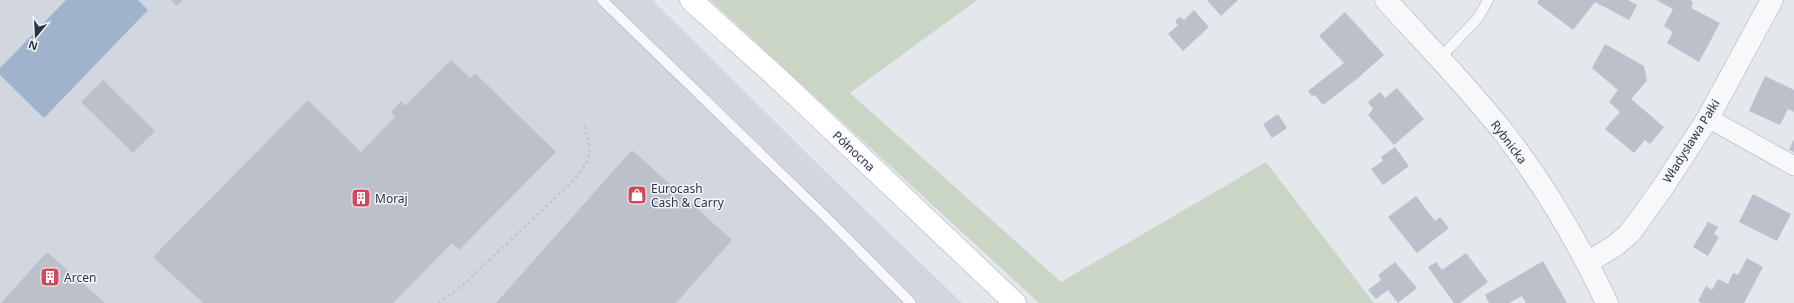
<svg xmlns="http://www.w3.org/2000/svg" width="1794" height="303" font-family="'Noto Sans',sans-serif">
  <rect width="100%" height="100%" fill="#e4e7ec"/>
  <!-- built -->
  <path fill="#d2d6de" d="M0 0H652L833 179 962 303H0Z"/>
  <!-- green -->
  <path fill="#c9d6c5" d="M710 0H977L850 93 1061 282 1266 162 1374 303H1039Z"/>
  <!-- water -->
  <path fill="#9fb4cc" d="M66 0H138L148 10 44 118 0 75V68Z"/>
  <!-- building -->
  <path fill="#bbc0ca" d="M171 0H183L177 6Z
    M1207 0H1238L1221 16Z
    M1539 0H1628L1637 5 1629 20 1595 2 1573 30 1537 3Z
    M1656 0H1690L1693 2 1691 8 1720 23 1699 62 1667 43 1673 32 1664 26 1673 9Z
    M1194 10 1209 27 1183 51 1168 34 1178 25 1175 21 1180 17 1184 20Z
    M1345 12 1384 55 1358 78 1323 105 1315 95 1312 96 1308 91 1344 63 1319 36Z
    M1605 44 1644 66 1647 81 1631 99 1664 127 1650 144 1645 140 1634 153 1605 129 1620 112 1609 102 1618 90 1592 68Z
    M451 60 470 78 475 73 556 152 459 250 452 243 393 303H203L153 257 308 100 361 152 395 117 391 112 401 101 405 106Z
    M1765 76 1794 90V112L1788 109 1780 125 1749 111Z
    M103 80 155 131 133 153 81 102Z
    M1397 88 1424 119 1394 145 1368 115 1373 109 1368 102 1380 92 1385 98Z
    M1278 114 1287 128 1272 138 1263 124Z
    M1794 139V152L1789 150Z
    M1395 147 1409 166 1383 185 1371 169 1383 161 1381 157Z
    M632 150 732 240 676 303H496Z
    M1753 194 1791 214 1777 241 1739 222Z
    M1416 196 1435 221 1440 217 1449 228 1417 253 1388 217Z
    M1708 222 1718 227 1714 234 1719 237 1708 256 1693 247Z
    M47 252 105 303H1Z
    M1466 253 1488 282 1460 303H1454L1428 267 1436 262 1442 270Z
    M1747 258 1763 267 1744 303H1702L1698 301 1706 286 1712 290 1718 279 1728 284 1733 273 1738 275Z
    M1543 261 1567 303H1526L1522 296 1509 303H1489L1485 295Z
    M1395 262 1417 288 1398 303 1388 290 1376 299 1368 290 1381 280 1378 275Z"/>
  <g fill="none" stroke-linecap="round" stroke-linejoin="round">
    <defs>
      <path id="service" d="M602 0 831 222 911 303
        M1439 59 1478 18 1488 0"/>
      <path id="minor" d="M1708 118 1794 166"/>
      <path id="tertiary" d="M1386 0C1426 44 1468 87 1505 134 1545 186 1579 244 1607 303
        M1587 263 1616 245 1630 233 1663 187 1708 118 1772 0"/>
      <path id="primary" d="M691 0 784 84 1015 303"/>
    </defs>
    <!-- service casing -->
    <use href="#service" stroke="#a9aeb7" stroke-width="11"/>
    <!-- minor casing -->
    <use href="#minor" stroke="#a9aeb7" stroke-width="20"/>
    <!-- tertiary casing -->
    <use href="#tertiary" stroke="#a9aeb7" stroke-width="23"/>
    <!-- primary casing -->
    <use href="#primary" stroke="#a3abb8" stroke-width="23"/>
    <!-- path -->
    <path stroke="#c2c5cb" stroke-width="2.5" stroke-dasharray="3 3" stroke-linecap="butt" d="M438 303 463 285 572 182C591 158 594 156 584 126"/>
    <!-- service -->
    <use href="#service" stroke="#f7f8fa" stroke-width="10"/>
    <!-- minor -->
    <use href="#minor" stroke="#f7f8fa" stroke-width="19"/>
    <!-- tertiary -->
    <use href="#tertiary" stroke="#f7f8fa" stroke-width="22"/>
    <!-- primary -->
    <use href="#primary" stroke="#fff" stroke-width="22"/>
  </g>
  <!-- icons -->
  <defs>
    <symbol id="shop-square" viewBox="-11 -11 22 22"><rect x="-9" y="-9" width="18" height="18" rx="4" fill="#d1495b" stroke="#f4f6f9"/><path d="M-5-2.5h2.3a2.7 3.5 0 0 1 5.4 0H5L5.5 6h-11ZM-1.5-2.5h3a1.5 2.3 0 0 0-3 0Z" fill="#fff"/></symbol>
    <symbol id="building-square" viewBox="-11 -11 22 22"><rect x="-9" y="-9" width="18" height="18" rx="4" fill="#d1495b" stroke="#f4f6f9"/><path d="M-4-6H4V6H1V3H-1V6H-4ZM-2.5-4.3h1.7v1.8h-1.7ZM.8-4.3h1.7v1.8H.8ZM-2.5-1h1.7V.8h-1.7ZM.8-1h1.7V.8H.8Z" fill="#fff"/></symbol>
  </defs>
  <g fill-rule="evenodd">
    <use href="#shop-square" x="626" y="184" width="22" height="22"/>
    <use href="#building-square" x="350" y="187" width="22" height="22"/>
    <use href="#building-square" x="39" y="266" width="22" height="22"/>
  </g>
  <g text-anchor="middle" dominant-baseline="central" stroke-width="3" stroke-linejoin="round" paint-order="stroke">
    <!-- street labels -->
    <g font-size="12" fill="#2b3445" stroke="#f4f6f9">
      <text transform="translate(1691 141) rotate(-58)">Władysława Pałki</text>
      <text transform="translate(1509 142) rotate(53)">Rybnicka</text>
      <text transform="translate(854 151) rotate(43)">Północna</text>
    </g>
    <!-- poi labels -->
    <g font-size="12" fill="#2b3445" stroke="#f4f6f9" text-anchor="start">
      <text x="651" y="188">Eurocash<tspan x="651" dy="14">Cash &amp; Carry</tspan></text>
      <text x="375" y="198">Moraj</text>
      <text x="64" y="277">Arcen</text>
    </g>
  </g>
  <!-- north arrow -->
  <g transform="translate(36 36) rotate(198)" stroke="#f4f6f9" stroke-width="3" paint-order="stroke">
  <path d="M0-3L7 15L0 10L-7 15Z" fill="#2b3445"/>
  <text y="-6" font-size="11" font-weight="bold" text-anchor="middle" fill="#2b3445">N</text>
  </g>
</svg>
